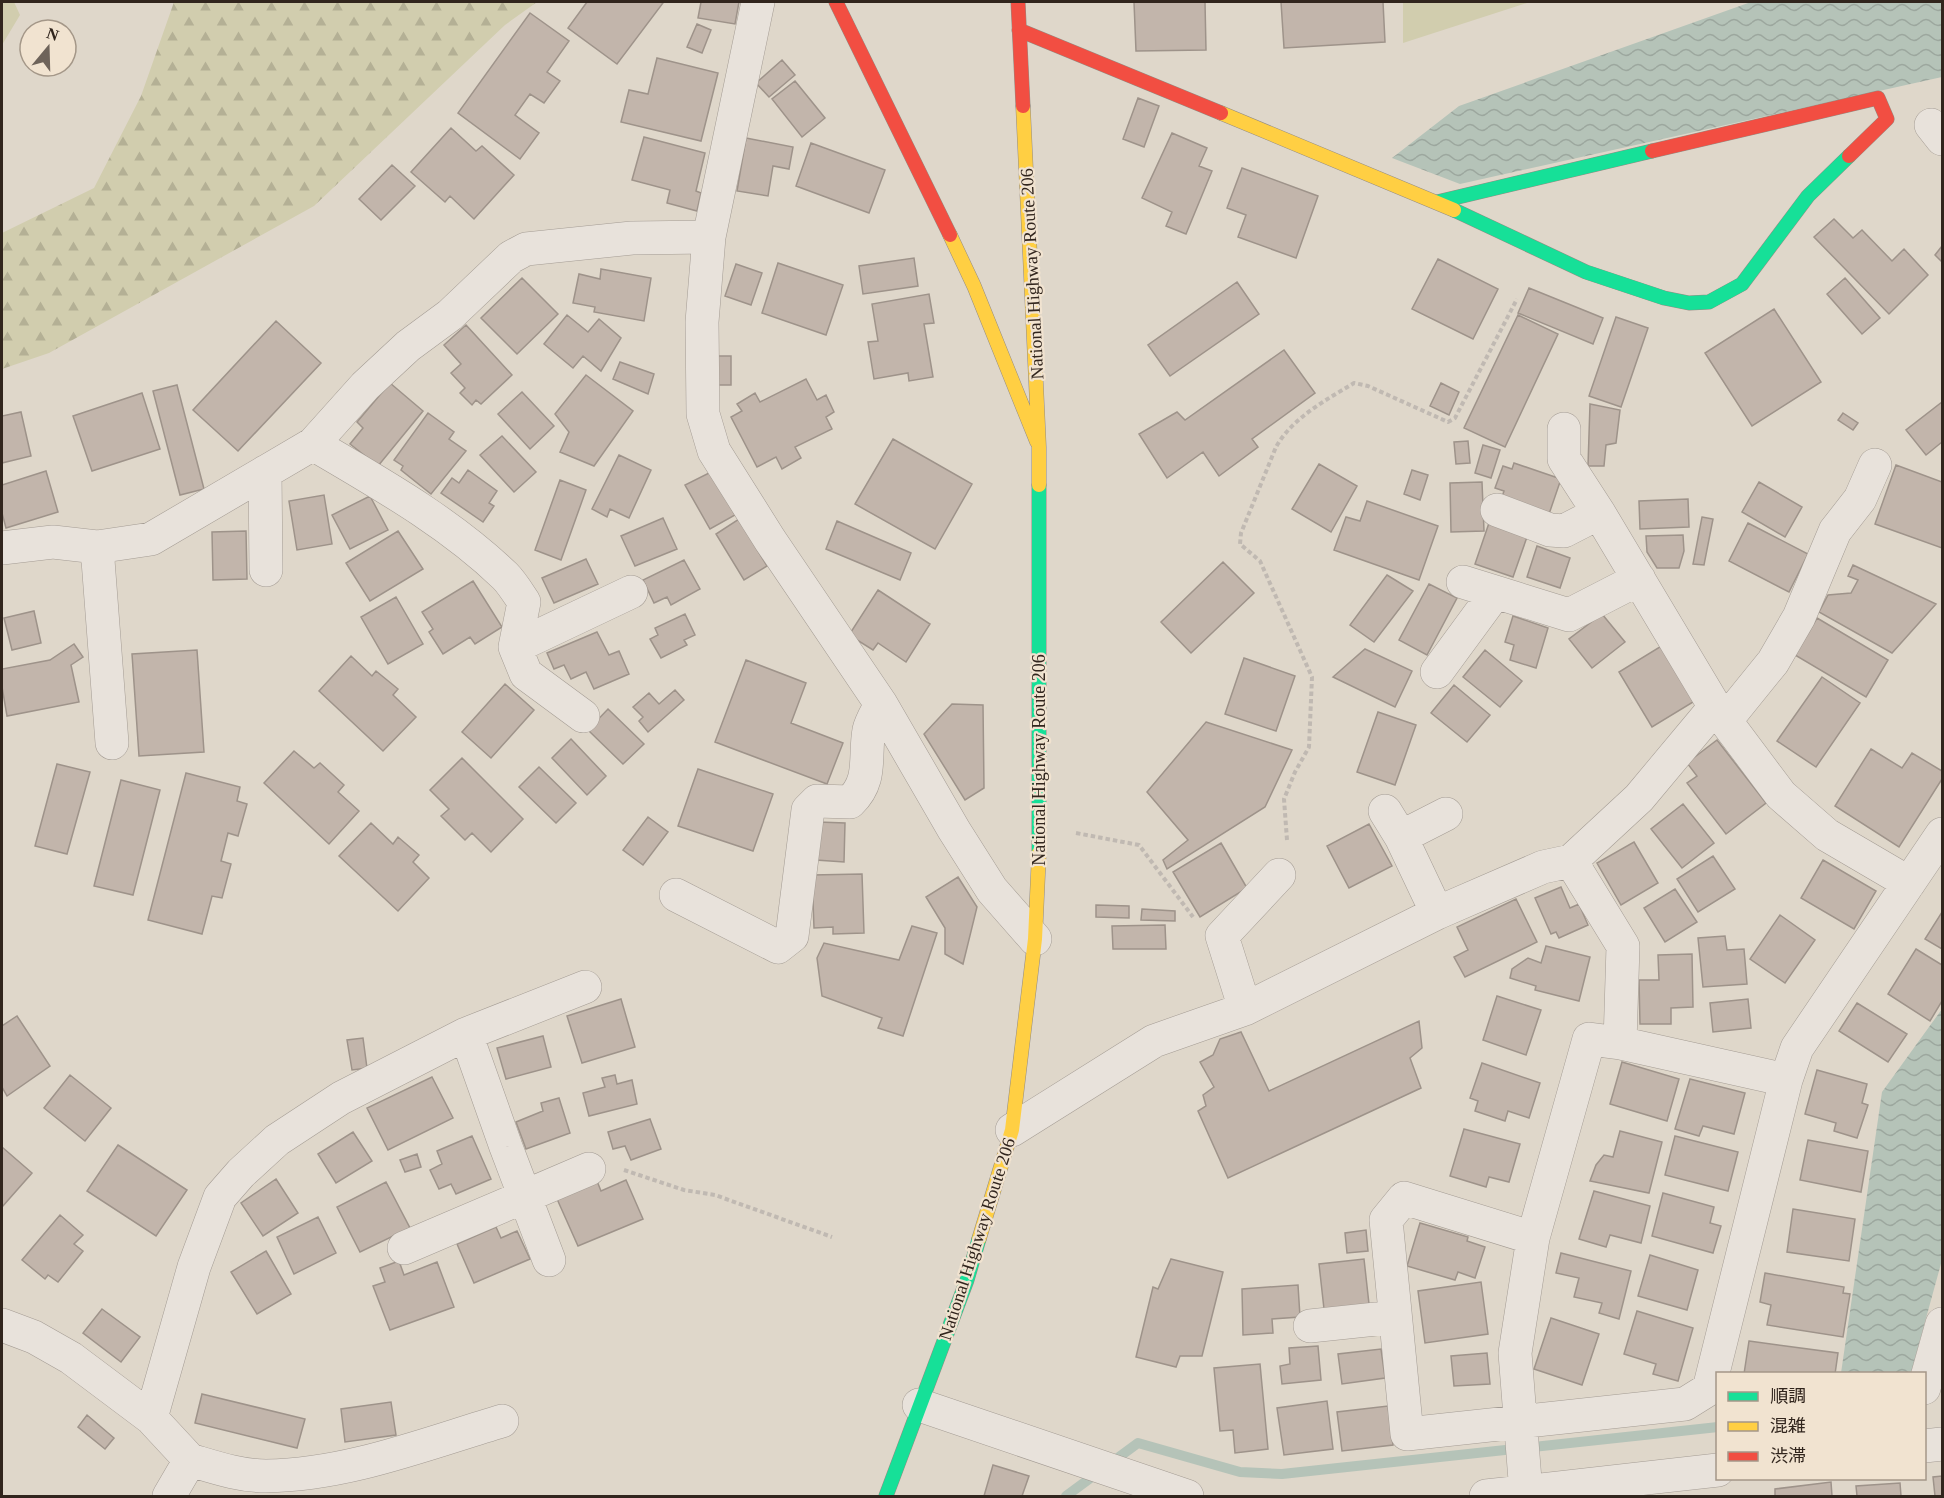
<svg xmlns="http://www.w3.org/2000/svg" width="1944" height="1498" font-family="'Times New Roman','Noto Sans JP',serif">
  <defs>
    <pattern id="forest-firs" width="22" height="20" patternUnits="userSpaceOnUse" patternTransform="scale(1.5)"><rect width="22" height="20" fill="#d1cdae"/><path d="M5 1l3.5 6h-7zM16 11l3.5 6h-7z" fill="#b4b095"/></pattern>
    <pattern id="water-waves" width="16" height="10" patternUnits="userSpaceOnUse" patternTransform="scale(1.5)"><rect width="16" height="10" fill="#b5c3b8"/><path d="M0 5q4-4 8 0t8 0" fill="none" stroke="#9ca79e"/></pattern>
  </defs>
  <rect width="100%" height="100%" fill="#dfd7ca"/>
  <!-- green -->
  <path fill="#d1cdae" d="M2 2H14L20 15 2 45Z
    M1403 2H1530L1403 43Z"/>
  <!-- forest -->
  <path fill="url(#forest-firs)" d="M174 2H537L505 25 314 206 49 353 2 369V233L94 188 141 96Z"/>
  <!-- water -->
  <path fill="url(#water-waves)" d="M1751 2H1942V77L1460 184 1392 158 1459 106Z
    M1942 1009V1260L1911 1373H1841L1882 1092Z"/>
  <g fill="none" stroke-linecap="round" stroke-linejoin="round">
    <!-- stream -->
    <path stroke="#b5c3b8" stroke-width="10" d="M1066 1496 1138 1443 1240 1472 1282 1474 1718 1427"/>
  </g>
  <!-- building -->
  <path fill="#c2b5ab" stroke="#9e938a" stroke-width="1.5" d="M587 2H660L663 3 617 64 568 28Z
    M701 2H739L735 24 698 18Z
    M1134 2H1205L1206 50 1136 51Z
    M1281 2H1383L1385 42 1284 48Z
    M530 13 569 41 547 72 560 81 544 103 530 94 515 115 539 133 520 159 458 113Z
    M697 24 711 30 702 53 687 47Z
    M657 58 718 73 701 141 621 122 629 90 648 94Z
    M782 60 795 75 769 97 756 83Z
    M795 81 825 118 802 137 772 99Z
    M1138 98 1159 106 1144 147 1123 139Z
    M451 128 476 151 482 146 514 175 474 219 450 196 445 202 411 172Z
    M1172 133 1207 148 1199 166 1212 171 1186 234 1166 226 1172 212 1142 198Z
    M644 137 705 153 696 191 701 193 697 211 667 203 670 190 632 180Z
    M746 138 793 147 789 169 773 166 768 196 737 191Z
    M811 143 885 170 869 213 796 186Z
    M392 165 415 186 381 220 359 199Z
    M1242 168 1318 196 1296 258 1238 237 1246 215 1227 208Z
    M1834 219 1853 238 1862 230 1892 261 1904 249 1928 275 1889 314 1814 237Z
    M1942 246V262L1935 255Z
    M914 258 918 286 863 294 859 266Z
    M1438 259 1498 289 1473 339 1412 309Z
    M778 263 843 285 826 335 762 313Z
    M736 264 762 273 751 305 725 296Z
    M601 269 651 278 644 321 594 312 595 307 573 303 579 274 600 279Z
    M522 278 558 314 517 354 481 318Z
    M1845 278 1880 318 1862 334 1827 294Z
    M1237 282 1259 314 1170 376 1148 345Z
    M1529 288 1603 318 1593 344 1518 313Z
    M929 294 934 323 924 324 933 377 909 381 908 373 874 379 868 342 878 341 872 304Z
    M1774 309 1821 382 1752 426 1705 353Z
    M567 315 588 332 599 319 621 338 601 371 583 356 573 368 544 344Z
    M1518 315 1558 334 1505 447 1464 428Z
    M1616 317 1648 328 1621 407 1589 396Z
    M276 321 321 363 238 451 193 410Z
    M466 325 512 375 481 404 476 400 472 405 460 393 465 388 451 373 461 364 444 345Z
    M1284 350 1315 393 1252 439 1258 447 1219 476 1203 452 1167 478 1139 434 1177 412 1185 420Z
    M717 356H731V385H717Z
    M620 362 654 374 648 394 613 379Z
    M586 375 633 411 594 466 560 452 569 432 555 414Z
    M806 379 817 400 826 395 834 412 826 417 832 429 795 447 801 458 782 469 776 457 757 467 731 417 742 411 737 404 755 393 760 402Z
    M390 383 423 411 378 466 350 444 363 428 357 422Z
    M1441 383 1459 392 1449 415 1430 406Z
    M177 385 204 489 180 495 153 391Z
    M522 392 554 426 530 449 498 414Z
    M142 393 160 449 92 471 73 416Z
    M1942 402V442L1926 455 1906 430Z
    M1590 404 1620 410 1616 443 1606 445 1604 466H1588Z
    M21 412 31 456 2 463V416Z
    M428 413 454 432 449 439 466 451 431 494 401 470 403 466 394 460Z
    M1843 413 1858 423 1853 430 1838 420Z
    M502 436 536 472 514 492 480 455Z
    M893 439 972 484 935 549 855 504Z
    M1468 441 1470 463 1456 464 1454 442Z
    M1483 445 1500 450 1491 478 1475 473Z
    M619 455 651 470 629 518 610 509 607 517 592 509Z
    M1514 463 1561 479 1548 517 1501 500 1504 491 1495 488 1503 466 1512 469Z
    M1319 464 1357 486 1331 532 1292 509Z
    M1896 465 1942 482V548L1875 524Z
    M468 470 497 491 489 503 494 506 483 522 441 493 452 478 459 483Z
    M1412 470 1428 475 1420 500 1404 494Z
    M46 471 58 512 6 528 2 513V485Z
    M711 472 735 515 710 529 685 485Z
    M560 480 586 490 561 560 535 550Z
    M1482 482 1484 531 1451 532 1450 483Z
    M1759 482 1802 507 1785 537 1742 512Z
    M324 495 332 544 297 550 289 501Z
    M370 496 388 530 350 549 332 515Z
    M1688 499 1689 527 1640 529 1639 501Z
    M1367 501 1438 526 1419 580 1334 550 1346 517 1360 521Z
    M1702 517 1713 519 1704 565 1693 564Z
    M663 518 677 549 635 566 621 536Z
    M739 519 767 566 744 580 716 534Z
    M837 521 911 553 900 580 826 549Z
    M1489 523 1527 537 1513 577 1475 564Z
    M1748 523 1808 554 1789 592 1729 561Z
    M246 531 247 579 213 580 212 532Z
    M398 531 423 569 370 601 346 563Z
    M1683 535 1684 551 1679 568H1657L1647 552 1646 536Z
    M1537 546 1570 558 1560 588 1527 577Z
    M586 559 598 584 554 603 542 578Z
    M684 560 700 589 671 605 667 597 654 603 643 580Z
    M1223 562 1254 593 1191 653 1161 622Z
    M1853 565 1936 604 1892 653 1819 612 1828 595 1851 593 1858 580 1848 576Z
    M1387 575 1413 591 1374 642 1350 625Z
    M473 581 502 627 475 644 470 637 443 654 429 632 433 629 422 612Z
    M1429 584 1457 598 1427 655 1399 640Z
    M878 590 930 624 906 662 878 643 873 650 849 635Z
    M396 597 423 644 388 664 361 617Z
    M34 611 41 643 12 650 4 618Z
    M685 614 695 635 684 640 687 645 661 658 650 639 658 635 655 628Z
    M1602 614 1625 642 1592 668 1569 639Z
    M1513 616 1548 628 1536 668 1510 660 1514 645 1505 642Z
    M1817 618 1888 660 1866 697 1795 655Z
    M597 632 609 655 619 651 629 674 594 689 586 672 571 679 564 665 554 669 547 653Z
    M74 644 83 657 71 665 79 702 7 716 2 687V669L50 660Z
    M1663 645 1698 699 1652 727 1619 672Z
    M1365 649 1412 671 1395 707 1333 677Z
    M197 650 204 752 139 756 132 654Z
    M1485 650 1522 681 1500 707 1463 677Z
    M351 656 372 676 376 671 398 689 393 695 416 717 383 751 319 691Z
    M1244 658 1295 676 1276 731 1225 714Z
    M746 660 806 683 791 723 843 743 827 784 715 742Z
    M1822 677 1860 703 1816 767 1777 741Z
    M505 684 534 710 491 758 462 732Z
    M1454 685 1490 715 1467 742 1431 713Z
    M675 690 684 700 648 732 639 721 643 717 633 707 649 693 659 704Z
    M952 704 983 705 984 788 965 800 924 734Z
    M608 709 644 744 623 764 588 730Z
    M1378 712 1416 725 1395 785 1357 772Z
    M1206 722 1292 750 1265 807 1167 869 1163 860 1188 840 1147 792Z
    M571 739 606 776 587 795 552 758Z
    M1717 740 1766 803 1726 834 1687 783 1697 776 1687 763Z
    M1871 749 1902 768 1912 753 1942 771V779L1899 847 1835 806Z
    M294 751 314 768 320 763 344 785 338 792 359 811 329 844 264 783Z
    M462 758 523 819 491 852 472 833 465 840 441 816 449 809 430 790Z
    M57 764 90 772 67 854 35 846Z
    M539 767 576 803 556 823 519 787Z
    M698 769 773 794 753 851 678 826Z
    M186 773 240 787 237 801 247 804 238 836 228 833 221 861 231 864 222 898 212 896 202 934 148 920Z
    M121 780 160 790 133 895 94 886Z
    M1683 804 1714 843 1682 868 1651 829Z
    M648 817 668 832 643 865 623 850Z
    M818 822 845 823 844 862 816 860Z
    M371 823 393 844 398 837 419 855 413 862 429 878 398 911 339 856Z
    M1369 824 1392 866 1349 888 1327 846Z
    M1634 842 1658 883 1621 905 1597 863Z
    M1221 843 1247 888 1200 917 1173 872Z
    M1713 856 1735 889 1698 912 1677 879Z
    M1823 860 1876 891 1854 929 1801 898Z
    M862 874 864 933 833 934V927L814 928 812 875Z
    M958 877 977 907 963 964 945 954V928L926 897Z
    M1561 887 1570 908 1579 904 1588 925 1559 938 1556 932 1551 934 1535 898Z
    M1675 889 1697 922 1665 942 1644 908Z
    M1516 899 1537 942 1465 977 1454 957 1468 950 1457 927Z
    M1096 905 1129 906V918L1096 917Z
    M1142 909 1175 911V921L1141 920Z
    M1942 912V949L1925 939Z
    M1780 915 1815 940 1785 983 1750 959Z
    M1165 925 1166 949H1113L1112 926Z
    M912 926 937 933 903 1036 878 1028 882 1018 822 996 817 958 824 943 899 960Z
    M1725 936 1727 950 1744 949 1747 984 1703 987 1698 938Z
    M1546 946 1590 957 1579 1001 1535 990 1536 986 1510 978 1512 969 1528 958 1541 963Z
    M1916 949 1942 965V1001L1930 1021 1888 994Z
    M1692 954 1693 1007 1671 1008V1024H1640L1639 980H1659L1658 955Z
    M1497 996 1541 1010 1526 1055 1483 1040Z
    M621 999 635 1047 582 1063 567 1016Z
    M1748 999 1751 1028 1713 1032 1710 1003Z
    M1857 1003 1907 1034 1888 1062 1839 1031Z
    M17 1016 50 1066 7 1096 2 1087V1026Z
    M1419 1021 1422 1048 1410 1058 1421 1088 1228 1178 1198 1111 1206 1106 1203 1095 1214 1087 1200 1062 1213 1055 1220 1039 1241 1032 1269 1091Z
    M543 1036 551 1067 506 1079 497 1048Z
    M363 1038 367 1068 352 1070 347 1040Z
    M1622 1062 1679 1079 1667 1121 1610 1104Z
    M1482 1063 1540 1083 1529 1118 1508 1111 1505 1121 1475 1111 1478 1101 1470 1098Z
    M1817 1070 1867 1084 1862 1103 1868 1105 1857 1138 1834 1131 1836 1123 1805 1114Z
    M70 1075 111 1108 85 1141 44 1108Z
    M615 1075 617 1084 632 1080 637 1104 589 1116 583 1093 605 1087 602 1078Z
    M432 1077 453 1118 388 1150 367 1108Z
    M1690 1079 1745 1093 1734 1134 1703 1126 1699 1136 1675 1129Z
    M559 1098 570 1133 526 1149 516 1122 543 1111 541 1103Z
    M650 1119 661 1149 631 1160 625 1146 613 1149 608 1132Z
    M1464 1129 1520 1144 1509 1182 1489 1177 1486 1187 1450 1176Z
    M1620 1131 1662 1142 1649 1193 1590 1181 1596 1165 1604 1155 1613 1157Z
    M353 1132 372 1161 336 1183 318 1154Z
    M472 1136 491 1179 456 1194 451 1184 439 1189 430 1170 442 1164 437 1151Z
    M1675 1136 1738 1152 1728 1191 1665 1175Z
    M1808 1140 1868 1151 1861 1192 1800 1180Z
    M118 1145 187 1190 156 1236 87 1191Z
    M2 1147 32 1173 2 1207Z
    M417 1154 421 1167 405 1172 400 1160Z
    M276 1179 298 1213 263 1236 241 1203Z
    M626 1180 643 1219 578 1246 557 1199 597 1181 601 1191Z
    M386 1182 410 1228 360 1252 337 1207Z
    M1594 1191 1650 1206 1641 1243 1610 1235 1606 1247 1579 1239Z
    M1663 1193 1714 1207 1710 1223 1721 1226 1713 1253 1652 1236Z
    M1793 1209 1855 1219 1849 1261 1787 1252Z
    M60 1215 83 1235 74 1244 83 1251 58 1282 48 1275 45 1279 22 1260Z
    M318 1217 336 1253 294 1274 277 1237Z
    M1420 1223 1468 1237 1467 1241 1485 1247 1475 1278 1458 1272 1455 1280 1407 1266Z
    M496 1227 501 1238 517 1231 530 1259 474 1283 457 1244Z
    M1366 1230 1368 1251 1347 1253 1345 1233Z
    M266 1251 291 1294 257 1314 231 1272Z
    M1561 1253 1631 1271 1619 1319 1599 1313 1602 1303 1574 1297 1579 1278 1556 1273Z
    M1650 1255 1698 1270 1687 1310 1638 1296Z
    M1171 1259 1223 1272 1202 1356H1180L1176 1367 1136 1357 1153 1287 1158 1289Z
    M1364 1259 1369 1304 1324 1309 1319 1264Z
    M399 1261 404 1275 437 1262 454 1307 390 1330 373 1286 385 1282 380 1268Z
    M1765 1273 1844 1287 1843 1293 1850 1294 1843 1337 1767 1325 1771 1305 1760 1302Z
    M1481 1282 1488 1334 1425 1343 1418 1291Z
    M1298 1285 1300 1317 1272 1319 1273 1333 1243 1335 1242 1289Z
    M102 1309 140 1337 121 1362 83 1333Z
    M1637 1311 1693 1328 1678 1381 1653 1374 1656 1364 1624 1354Z
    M1551 1318 1599 1334 1582 1385 1534 1369Z
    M1749 1341 1838 1353 1835 1374H1744Z
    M1318 1346 1321 1380 1282 1384 1280 1366 1290 1364 1289 1348Z
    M1381 1349 1385 1378 1342 1384 1338 1354Z
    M1487 1353 1490 1384 1454 1386 1451 1356Z
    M1260 1364 1268 1449 1235 1453 1233 1430 1220 1431 1214 1368Z
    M202 1394 305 1419 297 1448 195 1423Z
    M1327 1401 1333 1449 1284 1455 1277 1408Z
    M391 1402 396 1435 345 1442 341 1409Z
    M1388 1406 1393 1445 1342 1451 1337 1412Z
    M87 1415 114 1438 105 1449 78 1427Z
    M993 1465 1029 1476 1022 1496H984Z
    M1942 1476V1496H1935L1933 1477Z
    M1831 1482 1832 1496H1775V1489Z
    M1900 1483 1901 1496H1857L1856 1486Z"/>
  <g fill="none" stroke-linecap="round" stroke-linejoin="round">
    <defs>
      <path id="street" d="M758 2 709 237 702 322 703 414 714 451 770 540 881 704 954 830 992 890 1035 939
        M1931 125 1942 139
        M1564 429V459L1599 513 1715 707 1781 795 1827 835 1909 883
        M313 444C379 483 449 522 505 576 512 583 518 593 524 602L515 647 526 674 583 716
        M265 472 266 570
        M1497 510 1550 530 1564 531 1599 513
        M97 547 112 743
        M2 548 53 542 97 547 151 539 313 444 365 386 408 346 450 315 511 257 526 249 632 238 709 237
        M1463 582 1569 615 1639 579
        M515 647 631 592
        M1437 672 1495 593
        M1726 720 1773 662 1799 617 1835 531 1860 499 1875 465
        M1385 811 1401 837
        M676 895 778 947 792 936 808 810 817 801 850 802C873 780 864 757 869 730 871 721 877 712 881 704
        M1437 913 1401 837 1446 814
        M1245 1009 1222 936 1279 875
        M466 1034 506 1147 549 1260
        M1786 1080 1797 1048 1942 834
        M1012 1130 1154 1041 1245 1009 1437 913 1543 867 1571 861 1639 798 1715 707
        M1533 1238 1404 1198 1386 1220 1407 1434 1685 1404 1709 1389 1786 1080 1620 1043
        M404 1248 589 1169
        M2 1325 34 1337 71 1358 151 1418 190 1460 169 1496
        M1310 1326 1395 1317
        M1924 1388 1942 1324
        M919 1405 1187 1496
        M151 1418 194 1267 220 1197 241 1173 277 1140 341 1098 466 1034 585 987
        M1924 1446 1942 1444
        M190 1460C214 1467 240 1476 266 1476 347 1475 425 1444 502 1421
        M1526 1493 1515 1353 1533 1238 1589 1039 1620 1043 1623 946 1571 861
        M1486 1496 1718 1470"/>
      <path id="fast" d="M1437 202 1652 151
        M1454 210 1586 272 1664 298 1689 303 1709 302 1742 284 1808 196 1849 156
        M1039 853V485
        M886 1496 967 1280 979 1239"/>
      <path id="slow" d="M1023 106 1039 447V485
        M1221 113 1454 210
        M950 235 974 286 1037 442
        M979 1239 1012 1130 1035 939 1039 853"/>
      <path id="jam" d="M836 2 950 235
        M1018 2 1023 106
        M1019 30 1221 113
        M1652 151 1878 98 1887 119 1849 156"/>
    </defs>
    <!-- street casing -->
    <use href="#street" stroke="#a49c94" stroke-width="34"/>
    <!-- fast casing -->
    <use href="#fast" stroke="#948c83" stroke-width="15"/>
    <!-- slow casing -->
    <use href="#slow" stroke="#948c83" stroke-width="15"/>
    <!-- jam casing -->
    <use href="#jam" stroke="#948c83" stroke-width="15"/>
    <!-- path -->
    <path stroke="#c0b9b2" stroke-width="4" stroke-dasharray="4.5 3" stroke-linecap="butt" d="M1076 833 1139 845 1193 917
      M1287 840 1284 799 1295 772 1309 747 1312 677 1260 561 1240 544 1241 533 1276 447C1292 418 1326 400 1354 383L1368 386 1448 422 1455 418 1517 299
      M624 1170 684 1190 715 1195 832 1237"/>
    <!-- street -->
    <use href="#street" stroke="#e8e2db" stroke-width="33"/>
    <!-- fast -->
    <use href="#fast" stroke="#16e098" stroke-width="14"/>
    <!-- slow -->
    <use href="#slow" stroke="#ffcf43" stroke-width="14"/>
    <!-- jam -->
    <use href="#jam" stroke="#f24e42" stroke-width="14"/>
  </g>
  <g text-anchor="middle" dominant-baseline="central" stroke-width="4.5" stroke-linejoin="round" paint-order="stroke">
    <!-- street labels -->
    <g font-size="18" fill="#31251d" stroke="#f1e3d0">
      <text transform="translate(1032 274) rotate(-93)">National Highway Route 206</text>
      <text transform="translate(1039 760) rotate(-90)">National Highway Route 206</text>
      <text transform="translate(977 1239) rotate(-72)">National Highway Route 206</text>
    </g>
  </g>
  <!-- border -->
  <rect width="1944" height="1498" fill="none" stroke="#31251d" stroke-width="6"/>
  <!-- legend -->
  <rect x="1716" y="1372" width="210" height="108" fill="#f1e3d0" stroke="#a49788" stroke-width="1.5"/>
  <rect x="1728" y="1392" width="30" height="9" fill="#16e098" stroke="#a49788" stroke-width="1.5"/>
  <text x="1770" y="1402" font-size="18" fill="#31251d">順調</text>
  <rect x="1728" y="1422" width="30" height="9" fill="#ffcf43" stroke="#a49788" stroke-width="1.5"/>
  <text x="1770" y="1432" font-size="18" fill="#31251d">混雑</text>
  <rect x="1728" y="1452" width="30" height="9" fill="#f24e42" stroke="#a49788" stroke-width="1.5"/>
  <text x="1770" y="1462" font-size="18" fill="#31251d">渋滞</text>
  <!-- north arrow -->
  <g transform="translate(48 48) rotate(19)"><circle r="28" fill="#f1e3d0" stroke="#a49788" stroke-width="1.5"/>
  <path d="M0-4.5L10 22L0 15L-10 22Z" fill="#6e635a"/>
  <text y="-9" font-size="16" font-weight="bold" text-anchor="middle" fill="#31251d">N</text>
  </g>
</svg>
